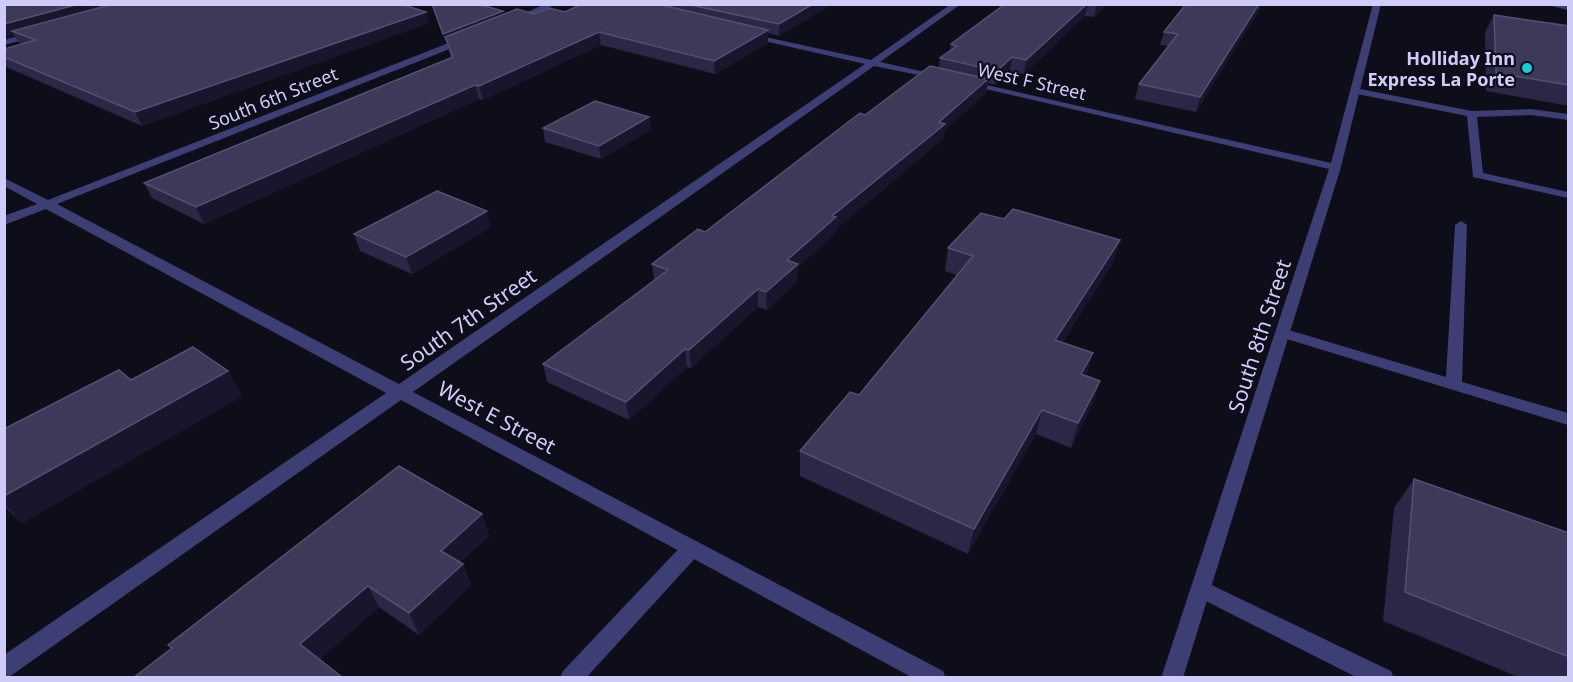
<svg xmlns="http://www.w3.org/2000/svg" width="1573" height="682" font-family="'Noto Sans',sans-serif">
  <rect width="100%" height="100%" fill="#0e0d1a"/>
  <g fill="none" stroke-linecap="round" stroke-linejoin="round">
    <!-- service -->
    <path fill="#3d3e73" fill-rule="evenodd" d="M1355 88 1472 111 1531 109 1568 114V120L1531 115 1477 117 1483 173 1568 192V198L1473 177 1467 116 1352 93V89Z
      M1461 221 1467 225 1462 382 1568 413V425L1277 336 1275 333 1282 328 1446 377 1455 225Z
      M692 540 699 542 702 548 699 554 586 678H560L563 671 685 542Z
      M1201 580 1391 671 1394 678H1358L1194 595 1191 589 1194 583Z"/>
    <!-- minor -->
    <path fill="#3d3e73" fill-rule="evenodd" d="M545 4H557L517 22 510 20Z
      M951 4H961L880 62 943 76V80L874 66 413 392 943 671 946 678H913L401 400 12 675 4 678V655L386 393 46 209 4 225V216L37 204 4 186V178L48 200 464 37H470V41L57 204 399 384 865 64 747 37V33L871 60Z
      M1373 4H1381L1341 167 1183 678H1161L1329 169 964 84 969 81 1331 163Z
      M1543 4 1568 6V10Z
      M36 31 39 32V36L4 45V40Z"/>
  </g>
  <!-- wall -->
  <path fill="#2c2746" d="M4 4 429 23 142 126 4 66V49L21 44 19 43 14 35 4 38Z
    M431 4H478L503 14 565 12 582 4H832L779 36 768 33V43L715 74 601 45 483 100 479 99 204 224 152 198 144 183 451 58 446 40 445 41Z
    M1005 4H1107L1094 17 1085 16 1024 74 1010 71 995 85 988 83 986 93 944 131 943 139 836 229 835 233 798 267 797 281 767 310 758 307 691 368 687 367 629 420 547 382 543 364 654 280 652 264 705 232 865 115 939 68 940 58 950 50 951 44Z
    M1263 4 1196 112 1135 99 1139 84 1168 46 1160 45 1164 32Z
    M1494 15 1569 26V106L1486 91 1485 32Z
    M649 117 651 130 601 159 545 142 543 128Z
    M491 227 412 274 360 251 354 234Z
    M948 248 1113 263 1062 343 1093 353 1086 376 1100 381 1092 405 1071 448 1036 434 968 554 800 476V451L859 395 957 275 945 271Z
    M228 371 242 396 22 523 4 506V429L131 380Z
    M1414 479 1569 533V678H1521L1383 621 1394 508Z
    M482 514 489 536 460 562 463 564 471 585 419 635 379 607 320 659 171 648 168 645Z"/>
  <!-- shaded-wall -->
  <path fill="#19152c" d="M79 4H126L12 31 14 35 4 38V24Z
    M813 4H832L779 36V24Z
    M1087 4H1088L1085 16 1024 74 1026 60Z
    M1097 4H1107L1094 17 1097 5Z
    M1259 4H1263L1196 112 1200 97Z
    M503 11 504 18 445 37 446 40 445 41 443 34Z
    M426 12 429 23 142 126 135 112Z
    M768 30V43L715 74 714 61Z
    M599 32 601 45 483 100 479 86Z
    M1012 57 1010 71 995 85 997 71Z
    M988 79 986 93 944 131 943 139 836 229 835 233 798 267 797 281 767 310 766 292 787 260 832 216Z
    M475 85 479 99 204 224 196 207Z
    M649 117 651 130 601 159 599 146Z
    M487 211 491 227 412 274 406 257Z
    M1120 240 1113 263 1049 364 1055 340Z
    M4 286 9 292 4 294Z
    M758 289V307L691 368 689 350Z
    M685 349 687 367 629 420 626 402Z
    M1093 353 1086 377 1081 374Z
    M228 371 242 396 22 523 4 503V496Z
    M1100 381 1092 405 1071 448 1078 423Z
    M1042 410 1036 434 968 554 974 529Z
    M482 514 489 536 449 572 441 551Z
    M463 564 471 585 419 635 409 613Z
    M368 586 379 607 313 665 300 644Z"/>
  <!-- building -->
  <path fill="#3e3959" stroke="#545072" stroke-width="1.5" d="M4 4H79L4 24Z
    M113 4H401L426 12 135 112 4 57V49L36 40 12 31Z
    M432 4H478L503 11 443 34Z
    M582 4H657L768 30 714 61 599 32 479 86 475 85 196 207 144 183 453 57 445 37 517 9 534 14 549 8 565 12Z
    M686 4H813L779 24Z
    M1005 4H1087L1026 60 1012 57 997 71 940 58 957 46 951 44Z
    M1186 4H1259L1200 97 1139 84 1178 34 1164 32Z
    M1494 15 1569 26V85L1496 73Z
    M930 66 988 79 939 122 945 124 832 216 836 217 787 260 798 264 766 292 758 289 689 350 685 349 626 402 543 364 668 270 652 264 698 229 705 232 860 113 865 115Z
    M595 101 649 117 599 146 543 128Z
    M437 191 487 211 406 257 354 234Z
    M1013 209 1120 240 1055 340 1093 353 1081 374 1100 381 1078 423 1042 410 974 529 800 451 850 392 859 395 973 256 948 248 981 213 1004 219Z
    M193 347 228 371 4 496V429L119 370 131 380Z
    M399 466 482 514 441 551 463 564 409 613 368 586 300 644 343 678H133L172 648 168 645Z
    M1414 479 1569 533V657L1405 592Z"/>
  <!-- markers -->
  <circle fill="#1bcbd6" stroke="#0e0d1a" stroke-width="2" cx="1527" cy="68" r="6"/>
  <g text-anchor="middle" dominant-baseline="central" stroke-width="4.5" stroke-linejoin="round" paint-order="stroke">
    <!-- far-poi labels -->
    <g font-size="18" font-weight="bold" fill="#cfccf9" stroke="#0e0d1a" text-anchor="end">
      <text x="1515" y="58">Holliday Inn<tspan x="1515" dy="21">Express La Porte</tspan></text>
    </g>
    <!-- far-street labels -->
    <g font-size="18" fill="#cfccf9" stroke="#0e0d1a">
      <text transform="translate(1032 81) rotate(13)">West F Street</text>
      <text transform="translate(273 98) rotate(-22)">South 6th Street</text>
    </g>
    <!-- street labels -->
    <g font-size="21" fill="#cfccf9" stroke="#0e0d1a">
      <text transform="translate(468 319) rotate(-35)">South 7th Street</text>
      <text transform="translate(1259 336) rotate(-72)">South 8th Street</text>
      <text transform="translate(497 417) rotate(28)">West E Street</text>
    </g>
  </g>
  <!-- border -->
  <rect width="1573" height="682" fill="none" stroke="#cfccf9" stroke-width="12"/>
</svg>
